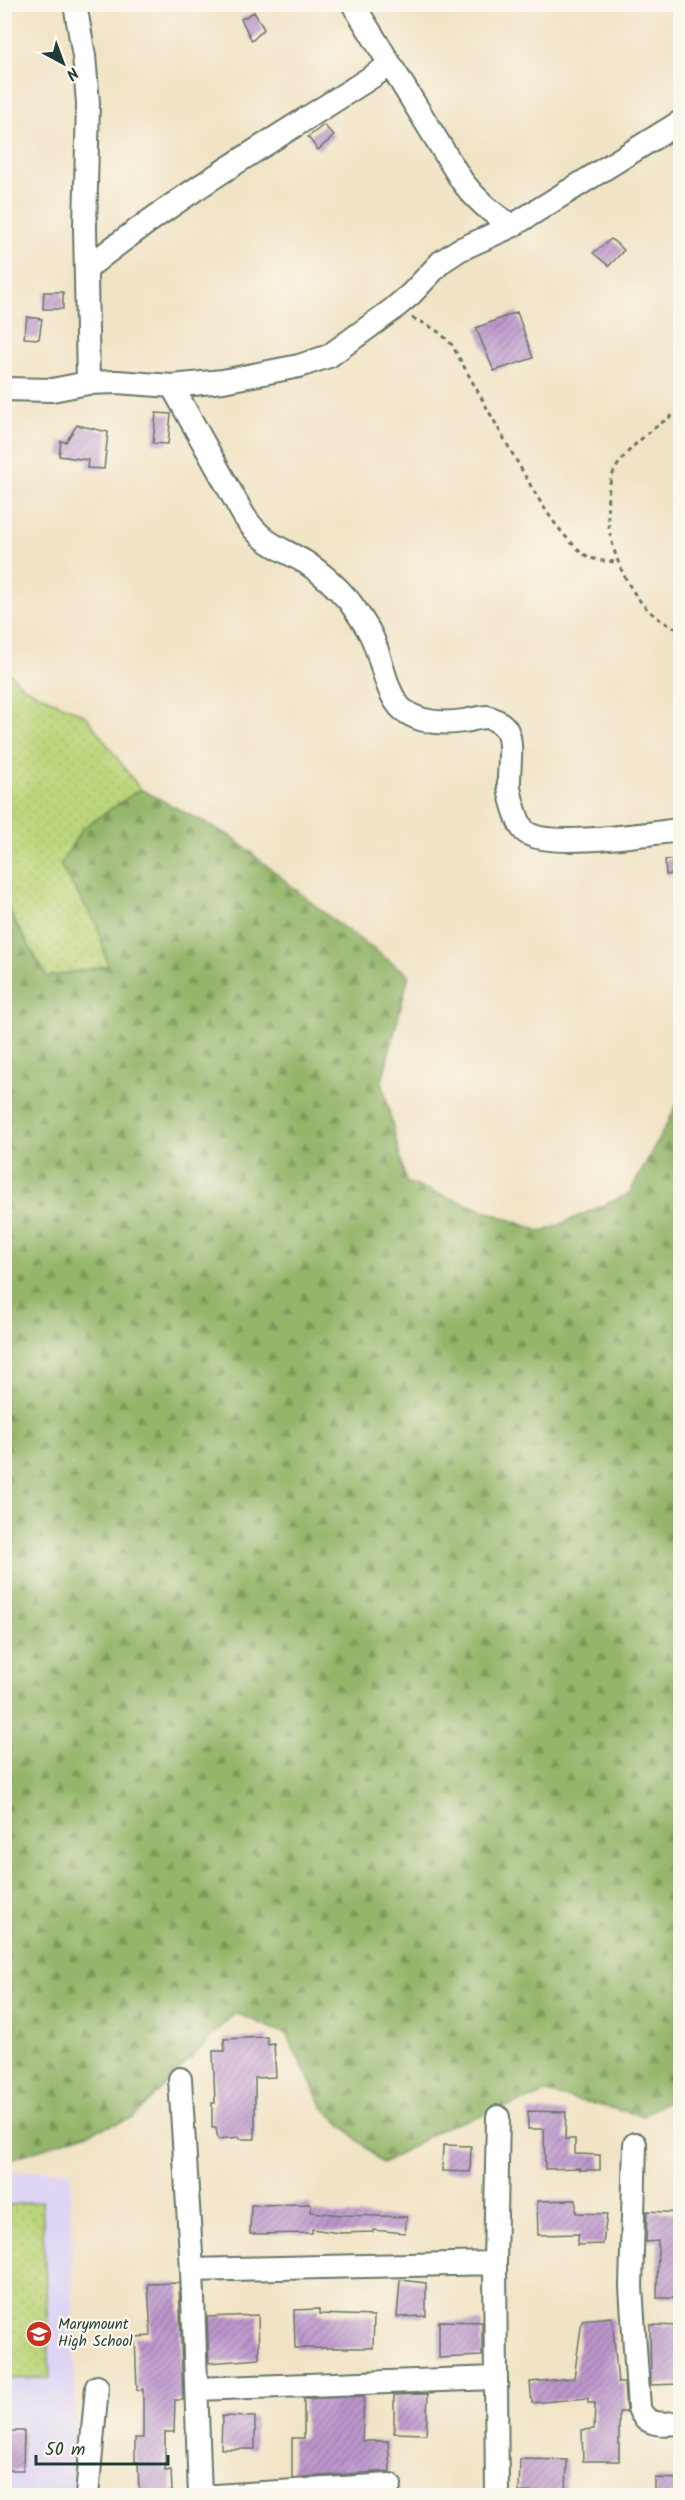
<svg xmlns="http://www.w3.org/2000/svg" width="685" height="2500" font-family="Kalam,sans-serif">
  <defs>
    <pattern id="grass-dots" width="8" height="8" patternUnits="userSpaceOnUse" patternTransform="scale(1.5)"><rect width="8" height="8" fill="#bcd57a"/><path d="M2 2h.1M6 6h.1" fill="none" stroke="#a1b86a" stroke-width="1.8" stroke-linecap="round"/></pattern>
    <pattern id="forest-firs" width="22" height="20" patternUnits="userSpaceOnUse" patternTransform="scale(1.5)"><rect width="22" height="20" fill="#95b66a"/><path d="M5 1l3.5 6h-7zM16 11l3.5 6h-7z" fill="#799558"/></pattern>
    <pattern id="building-hatch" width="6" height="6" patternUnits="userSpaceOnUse" patternTransform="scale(1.5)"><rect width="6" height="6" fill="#bc95cc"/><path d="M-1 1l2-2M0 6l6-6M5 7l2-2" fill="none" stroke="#987ba6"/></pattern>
  </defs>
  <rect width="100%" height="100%" fill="#fbf7ec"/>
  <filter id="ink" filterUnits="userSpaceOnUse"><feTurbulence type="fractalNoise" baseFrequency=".0167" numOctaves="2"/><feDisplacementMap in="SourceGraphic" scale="12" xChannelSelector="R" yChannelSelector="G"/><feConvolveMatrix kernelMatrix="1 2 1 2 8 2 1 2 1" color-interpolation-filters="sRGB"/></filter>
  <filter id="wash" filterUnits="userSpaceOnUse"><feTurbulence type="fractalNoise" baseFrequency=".008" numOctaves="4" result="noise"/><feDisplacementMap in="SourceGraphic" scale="24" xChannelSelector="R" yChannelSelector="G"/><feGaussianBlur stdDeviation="1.35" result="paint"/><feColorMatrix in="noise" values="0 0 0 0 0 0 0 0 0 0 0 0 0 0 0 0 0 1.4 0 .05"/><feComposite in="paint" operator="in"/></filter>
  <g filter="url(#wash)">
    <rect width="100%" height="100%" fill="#f1e3c5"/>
    <!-- built -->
    <path fill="#e0d4f4" d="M70 2170 78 2495H5L4 2172Z"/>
    <!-- grass -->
    <path fill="url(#grass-dots)" stroke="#6e8957" stroke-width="1.5" d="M4 667 23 687 86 716 140 789 82 829 60 865 97 925 108 965 47 977 5 904Z
      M42 2201 50 2378 5 2379V2206Z"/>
    <!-- forest -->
    <path fill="url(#forest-firs)" stroke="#5a7a4f" stroke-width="1.5" d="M140 789 232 837 333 920 409 975 382 1081 406 1182 543 1232 629 1194 680 1099V2092L644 2116 547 2093 440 2129 383 2164 323 2107 286 2034 235 2013 133 2118 5 2161 4 904 47 977 108 966 97 925 60 865 82 829Z"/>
    <g id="blocks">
      <!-- building -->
      <path fill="url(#building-hatch)" d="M254 12 264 29 252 41 241 19Z
        M324 125 334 136 318 150 308 137Z
        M611 239 624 250 609 266 593 253Z
        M44 292H63V309H43Z
        M517 312 533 358 494 371 476 328Z
        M27 317 42 319 39 339 24 338Z
        M156 413 171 414 168 444 153 443Z
        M77 425 108 432 104 469 87 468 88 460 59 456 61 441 66 442Z
        M681 859V873L666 875 665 860Z
        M267 2037 268 2045 274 2044 276 2077 255 2078V2139H240V2137L218 2139 216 2128H212V2103H215L213 2051H225L224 2039Z
        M528 2111 566 2112 565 2139H575V2154L600 2155V2170H580V2168L545 2169 544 2129H528Z
        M443 2145 471 2146 470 2172 442 2171Z
        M576 2200V2213L607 2214 603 2244 577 2245 579 2234 538 2235 537 2201Z
        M311 2204V2212L343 2215 407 2217 405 2233 373 2230V2232L339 2233 312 2229V2233L250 2234 251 2205Z
        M647 2211 681 2213V2298H657L658 2241 646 2242Z
        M400 2280 426 2283V2316L397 2317Z
        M179 2283 183 2400H175L174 2432H165V2471L171 2470 172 2492 139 2493 138 2462H135V2438H143V2389L137 2390 135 2337 151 2336 148 2284Z
        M319 2309V2314L374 2316 373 2348H295L294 2310Z
        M258 2315 259 2359 209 2363 207 2317Z
        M612 2317 618 2383H624L626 2409V2412H619V2461H583L582 2430 594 2429 595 2403H588V2398L532 2403 530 2382 574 2378 582 2320Z
        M439 2321 482 2322V2356L439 2358Z
        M650 2325 681 2326V2384L651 2385Z
        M428 2394 426 2434 394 2433V2395Z
        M364 2396 362 2441H388L390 2471 292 2478V2438H304V2399Z
        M222 2416 255 2417V2449H221Z
        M4 2431H24L23 2470H4Z
        M520 2459 567 2460 566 2493 519 2492Z
        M655 2478 681 2479V2496H655Z"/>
    </g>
  </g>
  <g filter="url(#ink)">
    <use href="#blocks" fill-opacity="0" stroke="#687767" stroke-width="1.5"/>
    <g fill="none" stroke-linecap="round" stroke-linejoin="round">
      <defs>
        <path id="minor" d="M75 4 84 56 88 103 85 227 88 383
          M353 4 462 181C476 200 491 213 512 226
          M86 269C181 192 288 132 390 65
          M172 386 244 516C263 544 277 546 305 562 322 573 336 586 349 601 357 612 365 623 371 635 382 657 385 694 403 710 420 723 444 724 464 721 471 720 480 717 487 717 493 718 502 723 506 729 514 741 508 772 509 787 510 796 513 805 516 814 518 820 521 829 527 833 551 849 650 833 680 830
          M4 389 52 390 88 383 117 382 172 386 223 381 299 366 329 356 392 310 411 294 441 262 459 250 512 226 680 122
          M180 2079 192 2270 200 2496
          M635 2144 631 2287 639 2408C646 2427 663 2424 680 2423
          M192 2270 495 2263
          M197 2389 496 2378
          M87 2496 97 2387
          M215 2496 390 2485
          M497 2496 495 2263 498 2117"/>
      </defs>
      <!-- minor casing -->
      <use href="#minor" stroke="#687767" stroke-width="26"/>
      <!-- path -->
      <path stroke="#687767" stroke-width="3" stroke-dasharray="4.5 4.5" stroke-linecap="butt" d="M412 318C429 325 440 331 452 345 472 381 492 417 512 453 532 487 553 530 584 554 595 562 607 561 619 562
        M680 411C659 423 623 450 613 474 594 522 626 615 680 629"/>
      <!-- minor -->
      <use href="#minor" stroke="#fff" stroke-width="22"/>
    </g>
  </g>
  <!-- icons -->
  <defs>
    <symbol id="school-disc" viewBox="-11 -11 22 22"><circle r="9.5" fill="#c8321e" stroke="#fbf7ec"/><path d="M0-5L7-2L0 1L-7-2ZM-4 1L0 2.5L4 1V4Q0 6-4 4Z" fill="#fff"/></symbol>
  </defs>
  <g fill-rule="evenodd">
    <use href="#school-disc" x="24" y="2319" width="30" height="30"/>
  </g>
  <g text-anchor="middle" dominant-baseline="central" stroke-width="4.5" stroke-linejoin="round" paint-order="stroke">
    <!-- poi labels -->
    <g font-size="15" fill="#1f3d34" stroke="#fbf7ec" text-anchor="start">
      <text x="58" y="2325">Marymount<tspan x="58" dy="17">High School</tspan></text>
    </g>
  </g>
  <!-- margin -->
  <rect width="685" height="2500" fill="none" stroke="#fbf7ec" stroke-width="24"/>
  <!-- north arrow -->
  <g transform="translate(63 63) rotate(139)" stroke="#fbf7ec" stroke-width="4.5" paint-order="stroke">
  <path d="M0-4.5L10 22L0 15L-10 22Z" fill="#1f3d34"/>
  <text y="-9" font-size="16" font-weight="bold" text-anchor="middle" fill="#1f3d34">N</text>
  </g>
  <!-- scale -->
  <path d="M36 2455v9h132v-9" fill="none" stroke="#1f3d34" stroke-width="3"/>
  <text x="45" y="2455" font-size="18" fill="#1f3d34" stroke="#fbf7ec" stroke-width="4.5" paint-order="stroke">50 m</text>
</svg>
